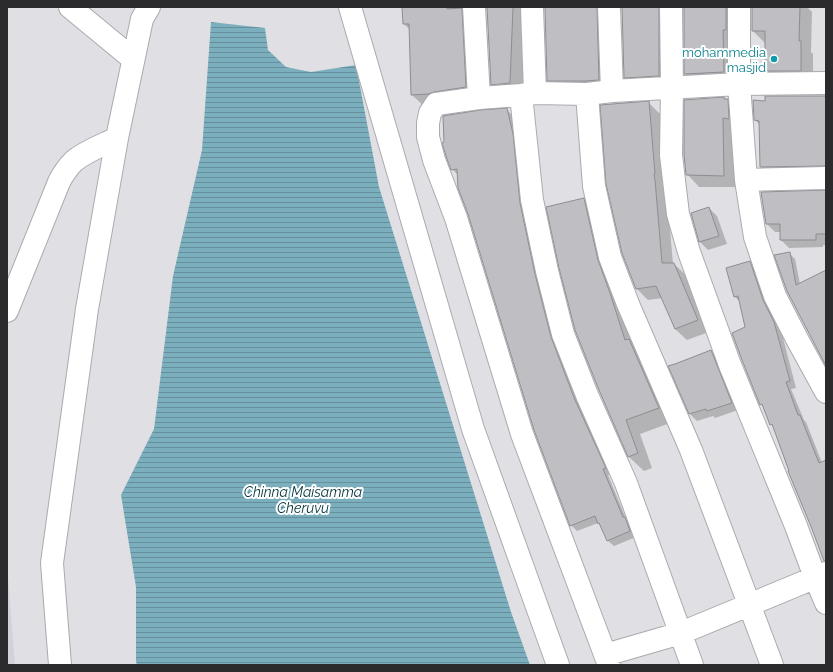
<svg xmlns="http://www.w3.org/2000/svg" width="833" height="672" font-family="Raleway,sans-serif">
  <defs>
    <pattern id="water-rules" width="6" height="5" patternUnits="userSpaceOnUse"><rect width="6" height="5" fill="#7cafbe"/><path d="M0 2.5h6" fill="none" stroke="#668f9b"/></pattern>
  </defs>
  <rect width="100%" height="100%" fill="#e0dfe3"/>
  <!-- built -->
  <path fill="#d4d1dd" d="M7 564 15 665H7Z"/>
  <!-- water -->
  <path fill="url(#water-rules)" d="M211 22 265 28 268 50 286 67 311 72 356 65 379 187 511 612 530 665H137L136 661V587L121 495 154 429 173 276 202 150Z"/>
  <!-- shadow -->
  <path fill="#0003" d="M403 7H527L523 97 506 98 492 84 488 8 482 10 480 101 427 109 412 95 410 30 404 24Z
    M546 7H619L611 92 560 93 548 80Z
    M622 7H682L671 88 637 90 625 77Z
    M684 7H750L736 84 698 86 685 74Z
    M752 7H807L812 12 811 52 813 54V83H778L766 71V43H765L752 30Z
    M826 97V174L769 175 761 167 760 125 755 120 766 102Z
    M724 98 727 100 740 113 736 187H699L687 174Z
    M649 103 660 114 673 264H674L686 275 709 332 687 340 675 329 663 298 648 300 637 289Z
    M507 110 513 116 611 474 608 475 627 521 631 524 636 537 614 546 607 540 602 527 598 523 577 531 571 525 458 175 452 169Z
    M826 191V245H823V247L789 248 781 240V232H775L766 223Z
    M584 199 598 214 673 422 640 434 652 468 644 471 629 457 599 390Z
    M709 208 717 216 727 244 708 250 700 242 692 214Z
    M789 253 795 259 800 284 826 278V364L787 291Z
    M750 263 756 269 781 330 796 388 791 389 804 420 806 422 822 463 826 461V561L790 471 774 427 771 424 765 409 761 404 740 302 735 297 727 269Z
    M711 352 718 359 738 410 715 418 713 416 697 421 690 414 670 366Z"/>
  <!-- building -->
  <path fill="#bfbec3" stroke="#8e8d92" d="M402 7H447V9L462 8 466 87 434 92 428 94 411 95 409 24H403Z
    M487 7H513L510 83 491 85Z
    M545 7H597L599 80 586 81H547Z
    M622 7H659V76L624 78Z
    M684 7H726V30H723L724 72 684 74Z
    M752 7H800L799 41H801V71H765V31H752Z
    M765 96H826V166L760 167 759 121 754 120 753 100 765 101Z
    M724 97V99H728L729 119 723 118 724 176 686 175 684 154V100Z
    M649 101 655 174H654L655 180 662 263H674L698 320 675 329 656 286 636 289 622 253 606 184 600 105Z
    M507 108 513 134 520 203 535 274 551 337 575 400 606 468 603 469 623 517H625L630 531 607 541 599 523 598 524 595 516 570 526 534 430 468 214 458 188 457 169 451 170 446 156 442 143 444 142 443 116 480 110Z
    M826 190V234H816V240H780V224H766L761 192Z
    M584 198 598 260 610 293 625 340 629 339 659 408 626 420 638 453 628 457 599 390 575 330 559 268 546 207Z
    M709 207 719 236 699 242 691 213Z
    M790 252 796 285 826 270V366L787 291 774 255Z
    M750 261 763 300 774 322 790 381 786 382 798 415H800L819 463 826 460V561H824L812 529 788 471H789L772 424 770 425 762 404 760 405 742 360 732 333 745 327 738 296 734 297 726 268Z
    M711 350 732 403 707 411 706 409 689 414 668 366 675 364Z"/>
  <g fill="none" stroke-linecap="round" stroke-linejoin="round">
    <defs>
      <path id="minor" d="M70 7 133 59
        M350 7 473 429 558 665
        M474 7 479 98
        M532 7 535 93
        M609 7 612 91
        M671 7 672 88 671 155 678 214 689 252 730 365 796 526 815 577 826 603
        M739 7V84L746 180 755 237 775 296 797 339 826 392
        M587 94 594 186 610 257 628 304 691 450 772 665
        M521 95 532 200 547 271 563 334 587 395 626 483 692 665
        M746 180 826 178
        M7 311 59 182C63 174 68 167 74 161 86 151 103 145 117 138
        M605 655 681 633 826 573
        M60 665 52 563 87 309 117 138 142 19 149 7
        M609 665 522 434 456 218 434 160 428 137V123L430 113 436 104 479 98 521 95 535 93 587 94 612 91 739 84 826 83"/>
    </defs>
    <!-- minor casing -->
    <use href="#minor" stroke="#abaaae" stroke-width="24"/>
    <!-- minor -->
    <use href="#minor" stroke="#fff" stroke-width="22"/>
  </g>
  <!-- markers -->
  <circle fill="#0f9aa8" stroke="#fff" stroke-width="1.5" cx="774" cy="59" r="4"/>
  <g text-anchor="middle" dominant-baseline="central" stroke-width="4" stroke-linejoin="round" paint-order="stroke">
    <!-- culture labels -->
    <g font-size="13" fill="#0d838f" stroke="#fff" text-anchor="end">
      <text x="766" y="52">mohammedia<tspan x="766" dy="15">masjid</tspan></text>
    </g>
    <!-- water labels -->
    <g font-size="14" font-style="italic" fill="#00323d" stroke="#fff">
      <text x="303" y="492">Chinna Maisamma<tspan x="303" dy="16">Cheruvu</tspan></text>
    </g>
  </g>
  <!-- border -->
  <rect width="833" height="672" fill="none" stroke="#2b2a2c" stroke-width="16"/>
</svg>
